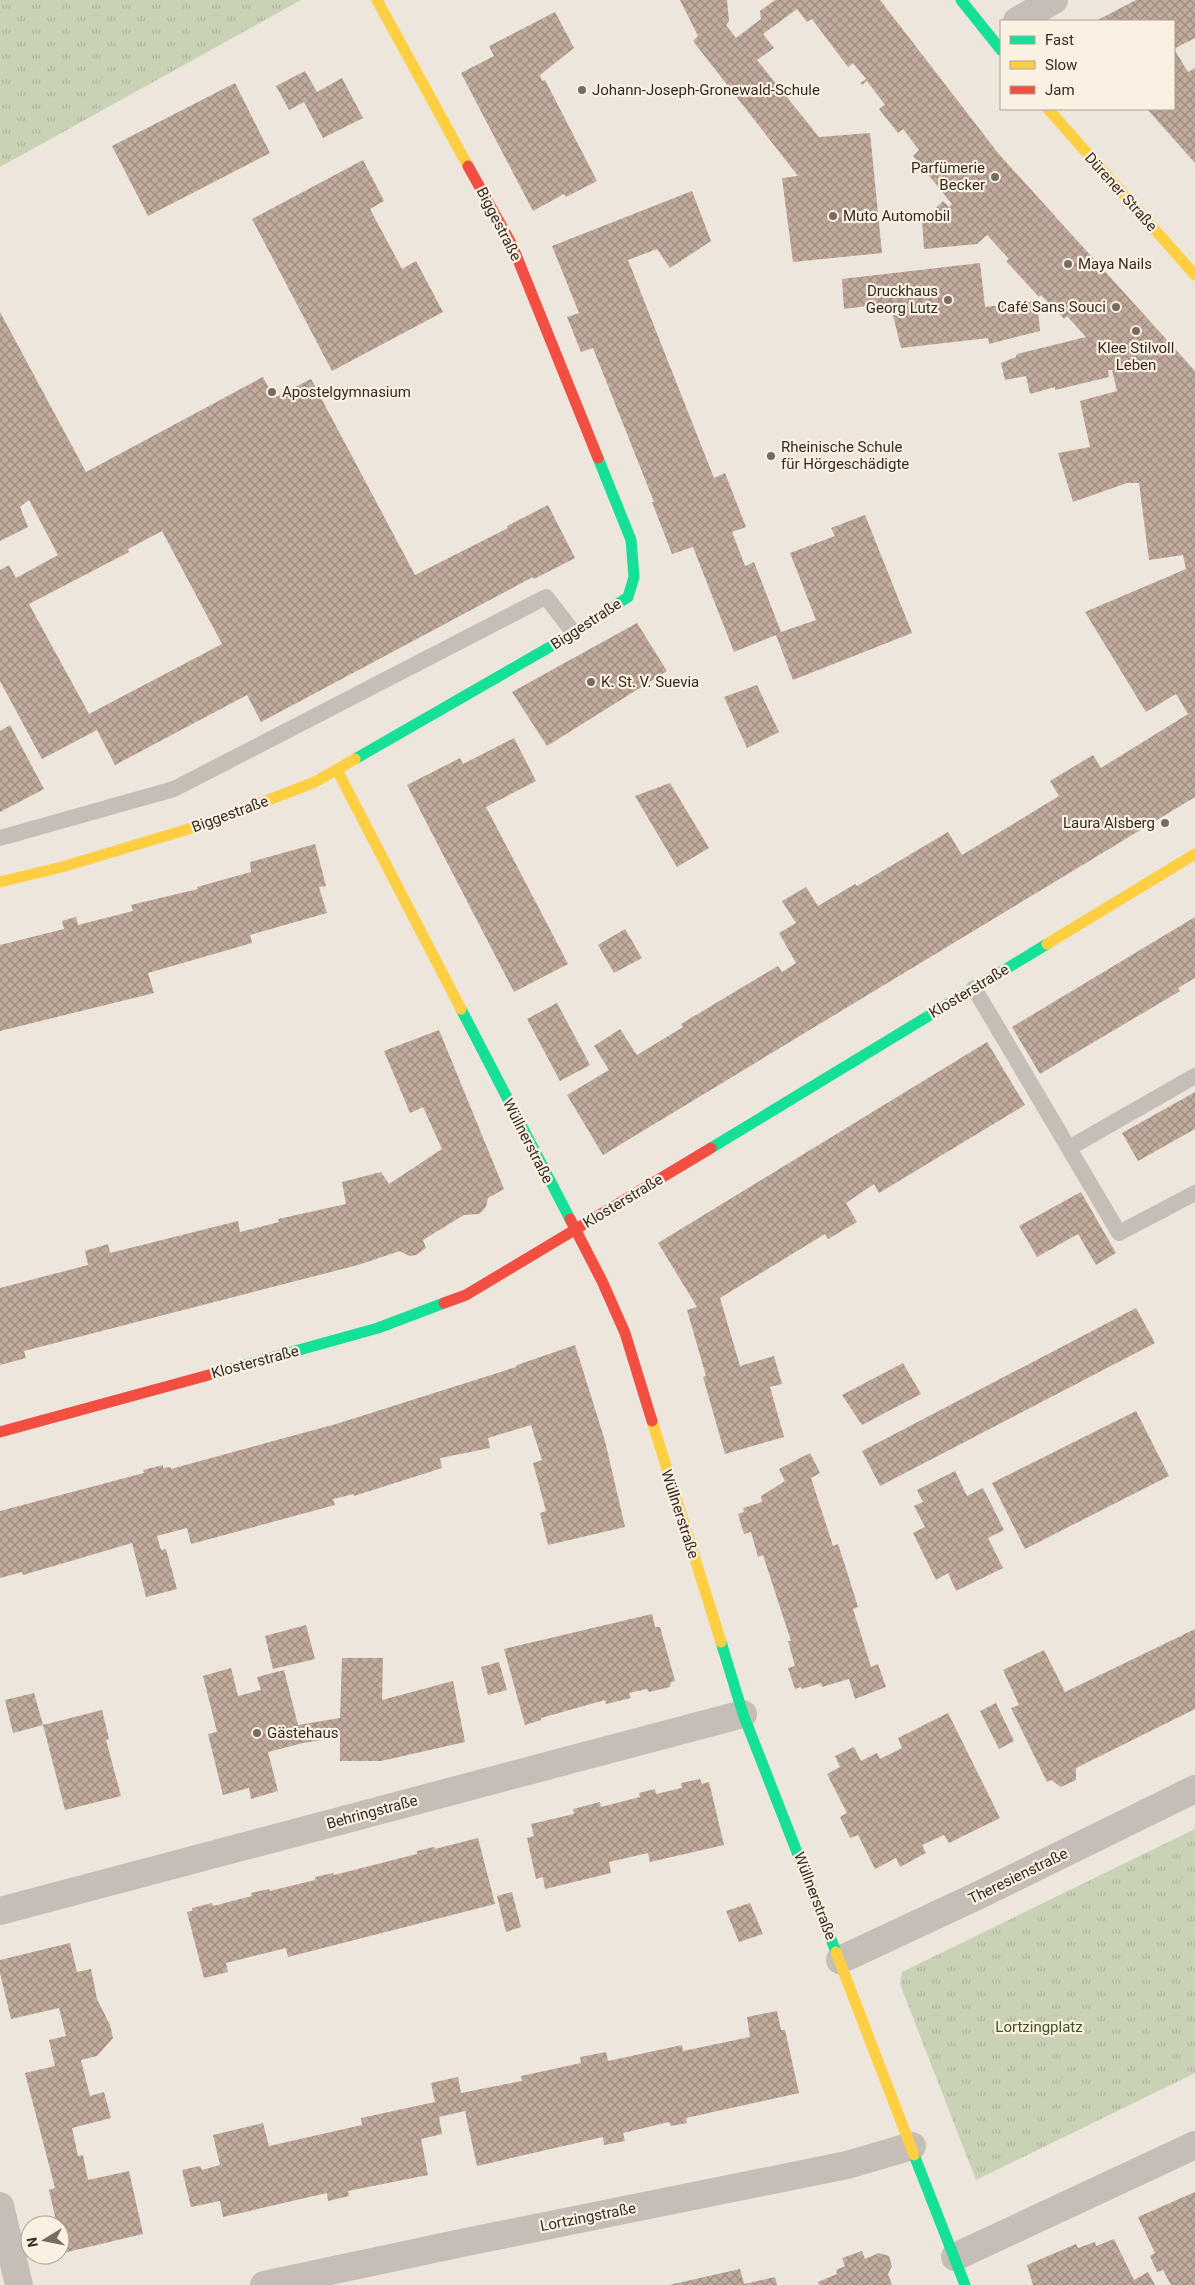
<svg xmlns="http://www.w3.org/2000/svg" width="1195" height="2285" font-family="Roboto,sans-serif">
  <defs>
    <pattern id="park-tufts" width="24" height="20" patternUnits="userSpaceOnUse" patternTransform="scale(1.25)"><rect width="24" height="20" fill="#cad2b5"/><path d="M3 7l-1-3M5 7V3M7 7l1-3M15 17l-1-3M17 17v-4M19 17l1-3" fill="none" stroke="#aeb49c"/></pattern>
    <pattern id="building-cross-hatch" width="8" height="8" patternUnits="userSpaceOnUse" patternTransform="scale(1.25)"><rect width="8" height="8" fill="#c1ab9c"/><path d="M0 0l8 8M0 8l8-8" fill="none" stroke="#9e8b7f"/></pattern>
  </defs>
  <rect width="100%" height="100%" fill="#ece6dc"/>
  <!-- park -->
  <path fill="url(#park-tufts)" d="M0 0H301L0 167Z
    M1195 1829V2073L976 2180 900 1984 902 1972Z"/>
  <!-- building -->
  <path fill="url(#building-cross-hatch)" fill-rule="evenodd" d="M680 0H727L729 21 726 25 736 38 761 19 760 11 775 0H880L998 153 1195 371V797L603 1155 567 1095 609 1070 594 1046 620 1029 637 1055 683 1027 681 1024 778 966 782 972 796 963 779 933 796 923 782 901 806 887 818 906 855 884 857 886 948 832 962 855 1059 796 1050 781 1093 755 1101 768 1188 714 1176 694 1146 712 1085 612 1186 569 1183 555 1149 560 1139 483H1127L1073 502 1058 453 1090 447 1080 401 1117 391 1112 370H1108L1109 377 1055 390V387L1030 394 1026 376 1005 380 1001 363 1016 357 1017 354 1086 337 1067 316 1064 319 1041 295 1039 297 1006 261 1009 259 987 235 977 244 924 249 922 221 943 201 949 207 952 204 913 156 919 150 903 129 898 133 879 109 885 105 867 81 862 85 860 83 866 79 853 63 848 67 812 19 807 22 797 9 763 34 774 48 757 60 819 137 870 133 882 253 793 262 782 178 798 176 693 41 698 36Z
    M1136 0H1195V38L1174 49 1188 72 1195 68V163L1147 109H1174V21H1096Z
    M555 12 574 48 540 75 542 81 545 80 597 181 566 197 564 194 533 211 461 73 494 56 489 46Z
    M305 71 317 92 342 78 363 118 323 138 304 102 289 110 276 86Z
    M235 83 270 153 148 216 112 146Z
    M363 160 384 201 370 209 402 269 416 261 443 312 332 371 252 219Z
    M692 191 711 241 670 268 657 249 628 260 714 478 725 473 746 527 732 532 745 566 754 562 781 632 816 620 790 553 835 536 831 528 865 515 912 633 793 680 776 635 734 652 693 547 672 554 652 502H654L593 348 581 352 567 317 579 313 552 246Z
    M980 263 985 307 1037 301 1040 331 989 344 988 338 901 348 890 303 844 309 842 279Z
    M0 312 86 472 263 377 274 398 311 379 415 575 508 528 507 526 548 505 575 558 534 579 533 577 261 722 247 695 115 765 97 730 42 759 0 681V570L9 565 16 578 58 555 29 500 20 507 28 527 0 541ZM162 531 222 644 89 714 29 604 129 552 128 549Z
    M637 623 667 671 547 746 512 692Z
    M757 685 779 732 747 748 724 697Z
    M10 725 44 789 0 812V731Z
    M514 738 536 781 486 807 568 964 514 992 407 785 460 758 463 764Z
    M670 783 709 848 677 867 635 796Z
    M315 844 326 886 319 887 327 913 250 935 252 943 148 973 154 993 0 1031V945L64 929 62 921 76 917 78 925 133 911 131 905 198 889 197 887 251 872 250 862Z
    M1195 917V978L1178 988 1180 991 1040 1074 1012 1027Z
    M625 929 642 958 614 973 598 945Z
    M557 1003 590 1065 560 1081 527 1019Z
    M439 1030 504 1189 488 1198 486 1207 479 1214 464 1215 423 1240 426 1248 416 1255 409 1256 400 1251 358 1265 24 1351 26 1358 0 1365V1288L88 1265 85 1251 108 1244 110 1253 238 1221 240 1232 279 1222 278 1219 346 1204 342 1182 381 1172 389 1184 442 1149 423 1107 410 1113 384 1051Z
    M987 1042 1025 1105 879 1193 874 1184 846 1203 857 1222 828 1239 825 1234 720 1298 740 1366 774 1356 782 1384 770 1387 784 1437 725 1454 703 1377 706 1376 687 1310 697 1307 658 1243Z
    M1195 1092V1129L1138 1161 1122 1133Z
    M1081 1192 1116 1253 1096 1265 1078 1234 1037 1257 1019 1226Z
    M1136 1308 1155 1343 880 1486 862 1451Z
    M575 1345 605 1441 625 1527 548 1545 540 1513 546 1511 533 1463 542 1460 531 1425 488 1438 490 1448 440 1458 442 1468 354 1496V1494L333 1499 335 1505 191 1544 187 1528 157 1536 161 1550 166 1549 177 1589 146 1597 132 1543 23 1575 22 1572 0 1578V1511L144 1473 143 1470 163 1465V1468L171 1467V1469L336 1424 516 1367 517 1365Z
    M903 1363 921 1394 862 1425 842 1395Z
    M1136 1411 1169 1476 1025 1549 992 1483Z
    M810 1453 820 1473 811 1478 833 1546 838 1544 848 1575 858 1607 853 1609 871 1667 878 1664 886 1687 855 1699 849 1679 822 1687 821 1683 802 1689 801 1687 795 1689 788 1668 795 1666 788 1641H791L763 1555 758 1557 751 1532 744 1534 738 1514 744 1512 743 1508 762 1502 761 1496 785 1481 779 1469Z
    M955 1471 967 1496 983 1488 1004 1530 988 1538 1003 1568 956 1591 948 1573 936 1580 913 1533 925 1527 914 1506 923 1502 917 1490Z
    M652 1614 655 1627H660L675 1681 671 1682 670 1687 649 1692 647 1689 629 1693 631 1698 606 1704 605 1700 541 1718V1720L525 1725 504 1649Z
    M306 1625 315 1659 273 1669 265 1636Z
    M1195 1629V1709L1076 1768V1780L1061 1787 1051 1780 1047 1782 1011 1708 1019 1705 1003 1670 1044 1650 1065 1692Z
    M342 1658H383L382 1700 453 1681 465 1742 381 1761H340V1737L303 1743 268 1752 278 1791 251 1799 249 1788 223 1795 208 1734 217 1732 203 1676 231 1668 238 1696 261 1690 257 1677 284 1670 298 1725 340 1718Z
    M499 1662 507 1690 488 1695 481 1667Z
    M34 1693 43 1725 13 1733 5 1700Z
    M996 1703 1014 1741 999 1749 980 1711Z
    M102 1710 109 1739 106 1740 121 1796 65 1810 43 1725Z
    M948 1713 1000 1818 949 1843 944 1835 922 1845 926 1853 900 1867 896 1858 875 1869 858 1835 850 1838 840 1817 847 1813 827 1774 840 1767 835 1756 854 1747 861 1761 877 1753 880 1759 902 1748 898 1738Z
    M700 1779 702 1784 709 1782 724 1845 650 1862 648 1853 609 1862 611 1873 545 1889 543 1877 536 1879 527 1838 534 1836 531 1824 574 1814 573 1809 600 1802 601 1807 640 1797 639 1793 655 1789 656 1794 682 1788 681 1783Z
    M478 1838 495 1904 288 1957 286 1948 226 1963 228 1972 204 1978 187 1912 192 1911V1908L212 1903 213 1906 252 1896 251 1893 269 1889 270 1891 315 1880V1877L333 1873 334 1875 417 1854V1851L434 1847 435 1849Z
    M512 1892 521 1927 506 1932 497 1896Z
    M750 1903 763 1934 739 1942 726 1911Z
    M70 1943 77 1972 91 1969 97 1999 110 2025 113 2038 97 2056 81 2060 90 2096 104 2092 111 2118 72 2128 78 2156 83 2155 88 2180 129 2171 143 2234 63 2253 60 2225H57L49 2190 55 2188 25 2073 55 2066 49 2040 66 2036 59 2008 11 2019 0 1973V1960Z
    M777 2011 781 2030H785L799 2093 686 2118 687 2123 671 2126 669 2122 623 2133 625 2141 604 2145 603 2137 477 2166 465 2111 439 2117 442 2134 421 2139 428 2175 348 2191 349 2196 328 2201 327 2193 223 2217 220 2201 191 2207 182 2170 200 2166 202 2170 220 2165 213 2135 263 2123 269 2146 362 2125 361 2118 435 2102 431 2083 458 2077 461 2093 522 2081 521 2076 581 2063 580 2057 606 2052 608 2061 682 2045 683 2051 750 2037 747 2017Z
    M1195 2192V2285H1171L1163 2270 1157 2272 1150 2256 1155 2253 1138 2217Z
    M1114 2239 1134 2280 1148 2272 1155 2285H1033L1027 2265 1076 2244 1078 2248 1095 2242 1096 2246Z
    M862 2251 865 2259 879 2253 889 2256 892 2266 888 2274 892 2285H819L818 2282 837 2274 836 2270 845 2266 842 2258Z
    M740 2269 744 2284 775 2277 777 2285H669Z"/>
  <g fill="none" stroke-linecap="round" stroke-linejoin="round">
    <!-- lane -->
    <path stroke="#c4beb6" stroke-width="16" d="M0 838 174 789 546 597 574 633
      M974 988 1119 1233 1195 1193
      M1069 1148 1195 1076"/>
    <!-- street -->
    <path stroke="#c4beb6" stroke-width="28" d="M1017 21 1054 0
      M0 1911 743 1714
      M840 1960 977 1896 1195 1789
      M0 2206 19 2285
      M955 2257 1195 2145
      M264 2285 471 2241 847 2165 912 2146"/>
    <!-- fast -->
    <path stroke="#16e098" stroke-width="11" d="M961 0 1001 50
      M355 759 574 633 628 597 634 577 631 540 598 458
      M461 1009 570 1219
      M711 1148 1047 944
      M227 1370 378 1328 444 1303
      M721 1642 743 1714 836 1952
      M914 2155 965 2285"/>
    <!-- slow -->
    <path stroke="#ffcf43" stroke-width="11" d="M377 0 468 166
      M1048 109 1195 275
      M337 770 461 1009
      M0 882 62 867 212 822 315 782 355 759
      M1047 944 1195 854
      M652 1421 721 1642
      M836 1952 914 2155"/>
    <!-- jam -->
    <path stroke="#f24e42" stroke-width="11" d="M468 166 512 245 598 458
      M570 1219 602 1281 625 1333 652 1421
      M444 1303 466 1295 711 1148
      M0 1432 227 1370"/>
  </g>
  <!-- markers -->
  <g fill="#756c64" stroke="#faf1e2" stroke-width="2">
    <circle cx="582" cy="90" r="5"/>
    <circle cx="995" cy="177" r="5"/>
    <circle cx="833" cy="216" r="5"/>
    <circle cx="1068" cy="264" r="5"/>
    <circle cx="948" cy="300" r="5"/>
    <circle cx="1116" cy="307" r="5"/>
    <circle cx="1136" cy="331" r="5"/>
    <circle cx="272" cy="392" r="5"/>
    <circle cx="771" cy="456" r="5"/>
    <circle cx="591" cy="682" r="5"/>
    <circle cx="1165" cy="823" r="5"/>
    <circle cx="257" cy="1733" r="5"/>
  </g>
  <g text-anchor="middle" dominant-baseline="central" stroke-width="4.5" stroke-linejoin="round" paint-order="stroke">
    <!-- poi labels -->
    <g font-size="15" fill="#352b24" stroke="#faf1e2" text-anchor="start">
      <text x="592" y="90">Johann-Joseph-Gronewald-Schule</text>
      <text x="985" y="168" text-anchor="end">Parfümerie<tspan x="985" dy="17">Becker</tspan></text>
      <text x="843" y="216">Muto Automobil</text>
      <text x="1078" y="264">Maya Nails</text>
      <text x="938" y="291" text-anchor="end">Druckhaus<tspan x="938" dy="17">Georg Lutz</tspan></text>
      <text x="1106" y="307" text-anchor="end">Café Sans Souci</text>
      <text x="1136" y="348" text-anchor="middle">Klee Stilvoll<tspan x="1136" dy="17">Leben</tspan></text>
      <text x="282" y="392">Apostelgymnasium</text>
      <text x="781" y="447">Rheinische Schule<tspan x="781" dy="17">für Hörgeschädigte</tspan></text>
      <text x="601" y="682">K. St. V. Suevia</text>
      <text x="1155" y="823" text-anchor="end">Laura Alsberg</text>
      <text x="267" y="1733">Gästehaus</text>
    </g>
    <!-- street labels -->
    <g font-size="15" fill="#352b24" stroke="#faf1e2">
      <text transform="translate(1121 192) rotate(48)">Dürener Straße</text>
      <text transform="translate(499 224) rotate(63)">Biggestraße</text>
      <text transform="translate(586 624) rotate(-33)">Biggestraße</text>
      <text transform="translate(230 814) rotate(-20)">Biggestraße</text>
      <text transform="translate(969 991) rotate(-31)">Klosterstraße</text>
      <text transform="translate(528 1141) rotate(63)">Wüllnerstraße</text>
      <text transform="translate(623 1201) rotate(-31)">Klosterstraße</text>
      <text transform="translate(255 1362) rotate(-15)">Klosterstraße</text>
      <text transform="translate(680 1514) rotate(72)">Wüllnerstraße</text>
      <text transform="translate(372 1812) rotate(-15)">Behringstraße</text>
      <text transform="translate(1018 1876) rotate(-26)">Theresienstraße</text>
      <text transform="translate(815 1896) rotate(69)">Wüllnerstraße</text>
      <text transform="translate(588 2217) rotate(-11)">Lortzingstraße</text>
    </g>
    <!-- park labels -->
    <g font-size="15" fill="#3f5427" stroke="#faf1e2">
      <text x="1039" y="2027">Lortzingplatz</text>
    </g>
  </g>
  <!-- legend -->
  <rect x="1000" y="20" width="175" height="90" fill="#faf1e2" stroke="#aba296"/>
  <rect x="1010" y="36" width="25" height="8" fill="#16e098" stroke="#aba296"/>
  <text x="1045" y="45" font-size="15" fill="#352b24">Fast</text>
  <rect x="1010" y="61" width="25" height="8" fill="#ffcf43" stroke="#aba296"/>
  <text x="1045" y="70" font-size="15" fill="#352b24">Slow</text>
  <rect x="1010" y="86" width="25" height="8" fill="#f24e42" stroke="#aba296"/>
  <text x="1045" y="95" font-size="15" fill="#352b24">Jam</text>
  <!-- north arrow -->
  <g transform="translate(45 2240) rotate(260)"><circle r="24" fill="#faf1e2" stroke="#aba296"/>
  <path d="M0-4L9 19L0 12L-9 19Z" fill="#756c64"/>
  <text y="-8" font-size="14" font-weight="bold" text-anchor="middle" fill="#352b24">N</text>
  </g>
</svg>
